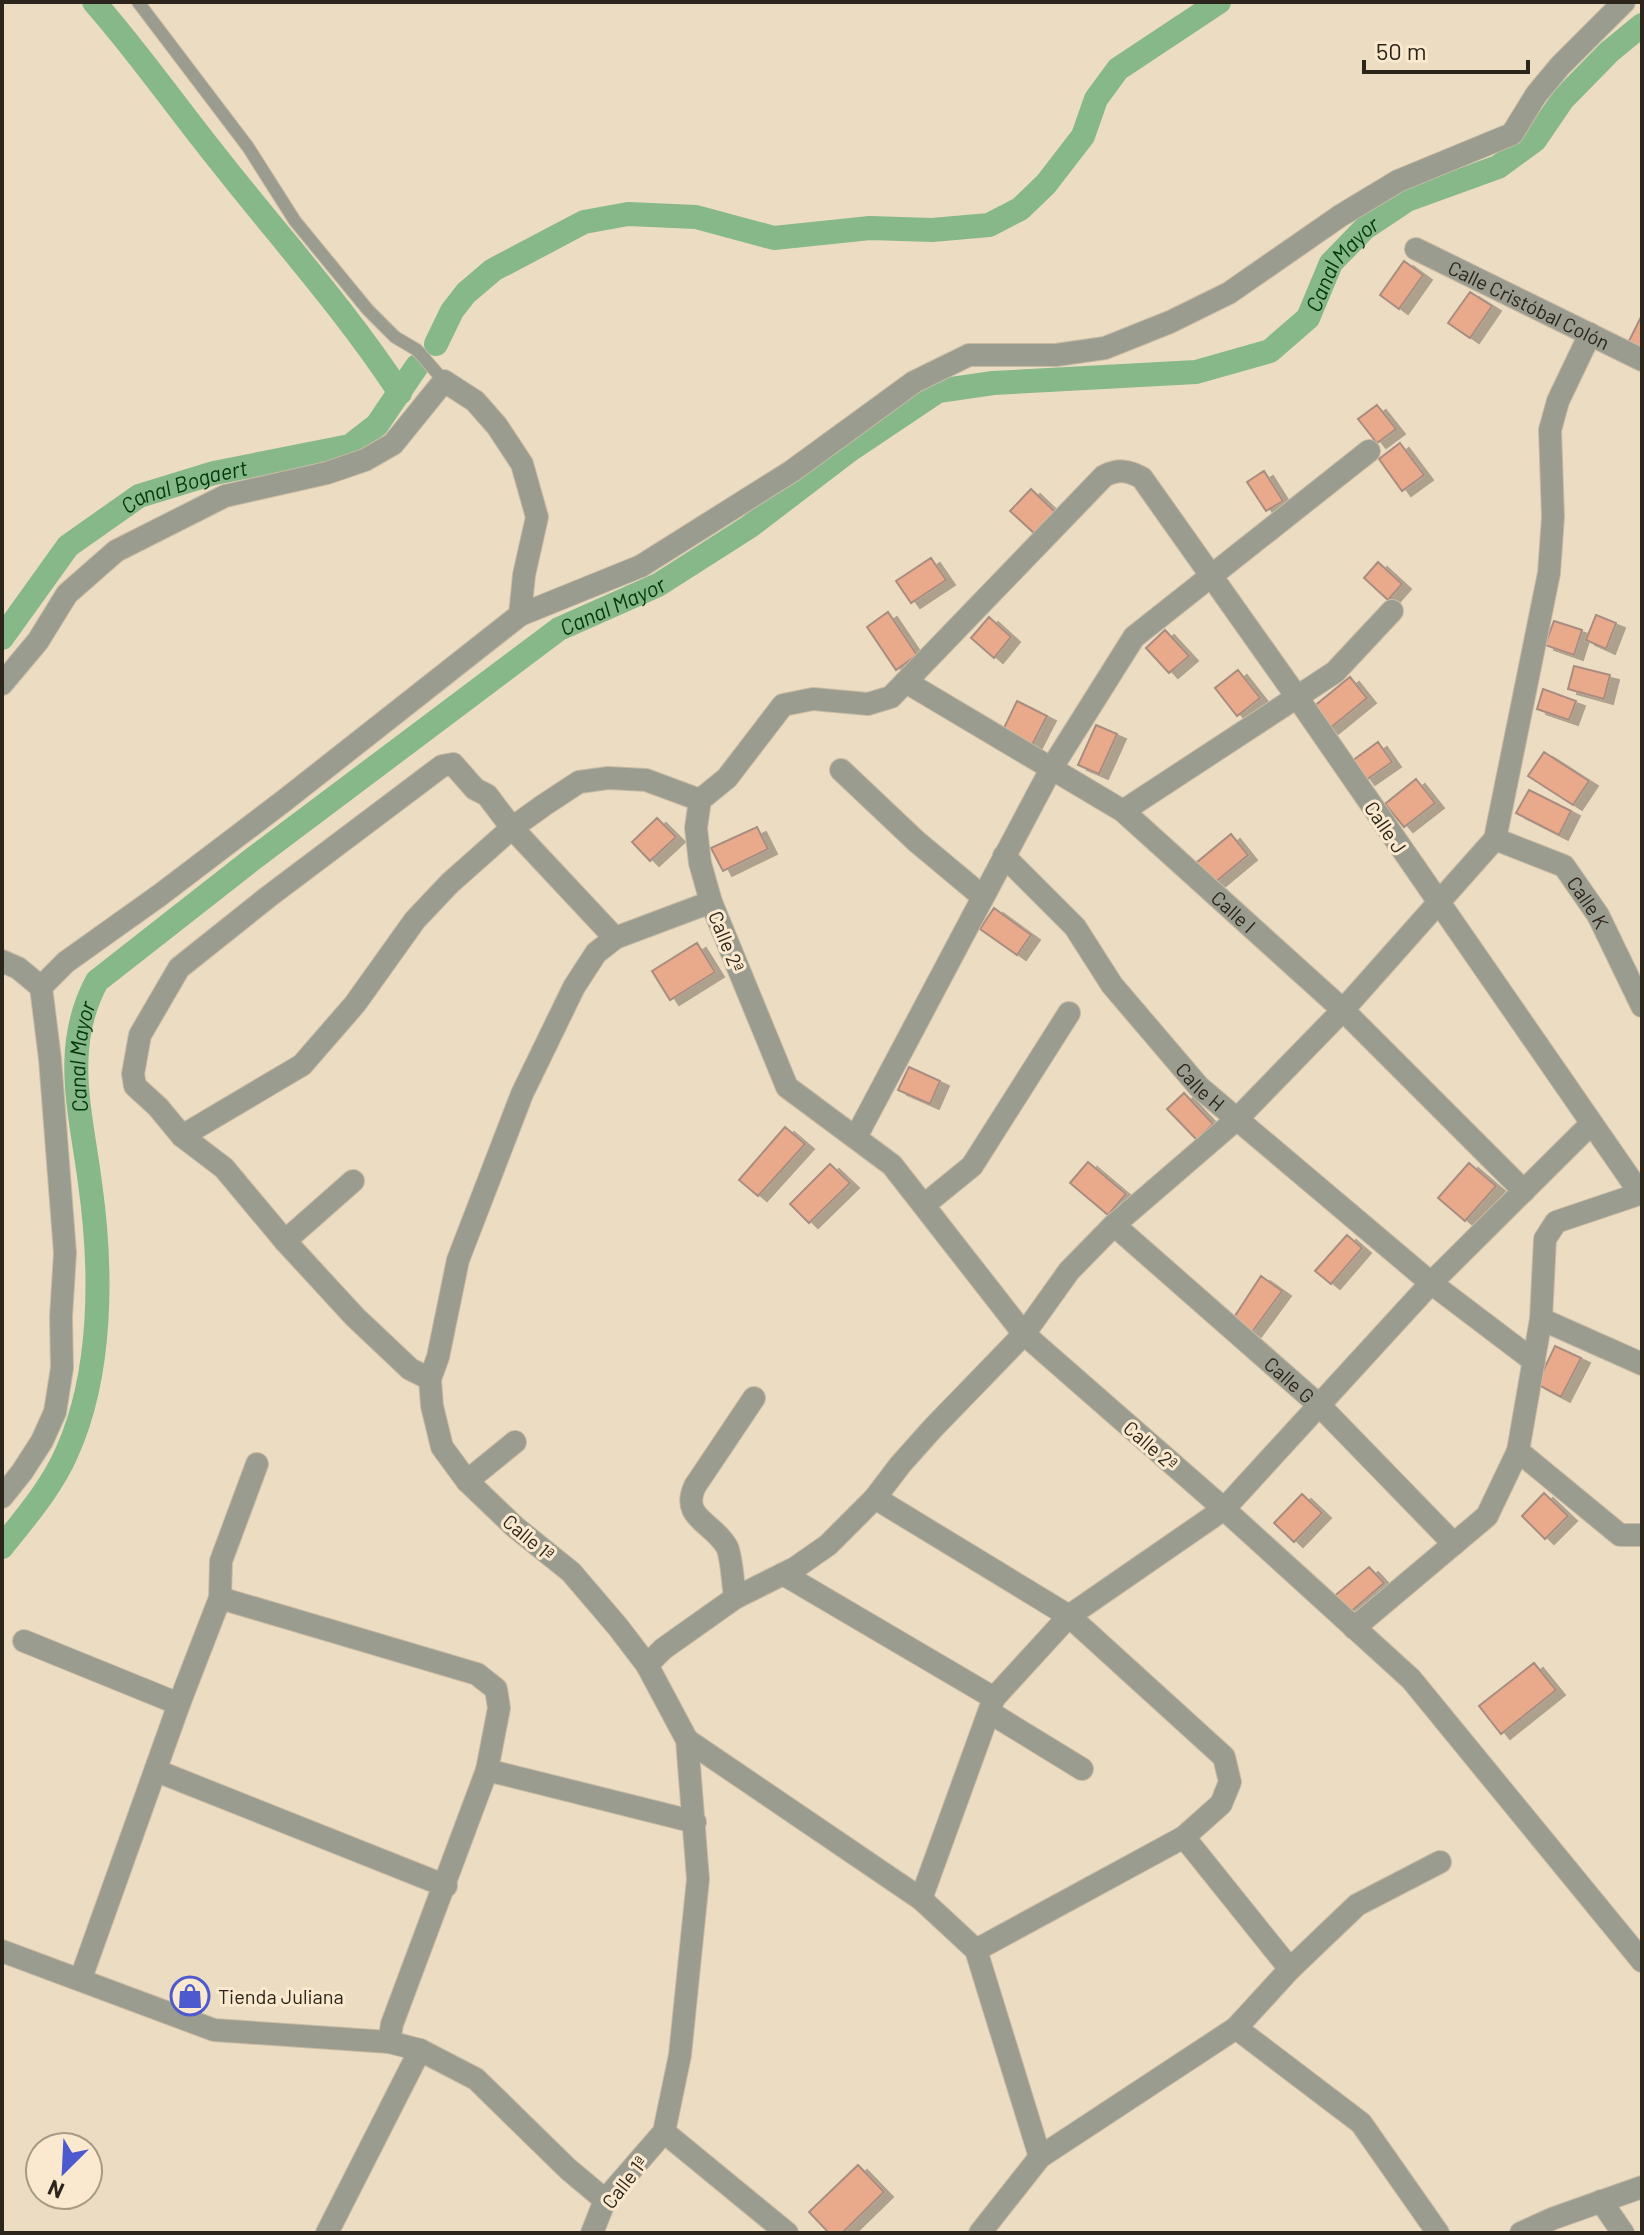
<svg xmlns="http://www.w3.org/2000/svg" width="1644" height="2235" font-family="Barlow,sans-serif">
  <defs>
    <filter id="shadow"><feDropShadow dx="9" dy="5" stdDeviation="0" flood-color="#0004"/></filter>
  </defs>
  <rect width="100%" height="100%" fill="#ecdcc1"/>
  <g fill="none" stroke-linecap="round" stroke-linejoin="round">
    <!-- canal -->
    <g stroke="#86b889" stroke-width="24">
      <path d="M94 2C140 54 179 111 223 165 283 241 347 312 400 393"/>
      <path d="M436 344 452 311 466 293 493 270 584 222 628 214 696 217 774 238 870 228 932 230 989 225 1020 209 1046 184 1083 136 1096 99 1118 69 1219 2"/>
      <path id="s1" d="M2 638 68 546 139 496 214 473 350 446 377 425 417 366"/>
      <path id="s2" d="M2 1547C25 1518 52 1487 67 1452 103 1372 102 1268 90 1183 81 1113 61 1047 97 981L254 858 559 629 658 585 749 527 850 450 938 391 993 383 1196 372 1270 351 1308 318 1331 263 1365 228 1407 200 1498 167 1535 140 1563 99 1609 52 1642 25"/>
    </g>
  </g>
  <!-- building -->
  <path fill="#e9aa8c" stroke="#a98d80" stroke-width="2" filter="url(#shadow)" d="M1404 261 1423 275 1399 309 1380 295Z
    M1470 292 1492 306 1470 338 1448 323Z
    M1641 317 1642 318V351L1628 343Z
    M1377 405 1396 429 1377 443 1358 419Z
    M1400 443 1424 475 1402 491 1379 459Z
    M1264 471 1283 501 1266 511 1247 482Z
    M1031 489 1055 512 1035 534 1010 511Z
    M931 558 946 580 911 603 896 581Z
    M1378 562 1402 584 1388 600 1364 578Z
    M888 612 917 655 896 670 867 627Z
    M1596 615 1616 623 1606 649 1586 640Z
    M989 617 1011 637 994 658 971 638Z
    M1554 621 1582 630 1574 655 1545 645Z
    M1165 630 1189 656 1169 673 1146 648Z
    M1574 666 1610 675 1604 699 1568 689Z
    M1238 670 1260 698 1237 716 1215 688Z
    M1350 677 1367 698 1329 729 1312 708Z
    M1543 689 1576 701 1569 720 1537 709Z
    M1017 701 1047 716 1032 745 1003 730Z
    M1096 725 1117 734 1099 774 1078 765Z
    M1378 742 1392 762 1366 780 1352 761Z
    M1544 752 1589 781 1573 805 1528 776Z
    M1416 779 1435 803 1404 827 1385 804Z
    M1529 790 1571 811 1559 835 1516 813Z
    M657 818 676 837 650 861 632 842Z
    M757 827 768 849 723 871 711 848Z
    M1231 834 1248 855 1213 884 1196 863Z
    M994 908 1031 935 1017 955 980 929Z
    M697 943 715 972 670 1000 652 971Z
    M909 1067 940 1081 930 1104 898 1090Z
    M1184 1093 1213 1124 1197 1140 1167 1109Z
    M785 1127 805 1144 758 1196 739 1180Z
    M1088 1162 1126 1194 1108 1215 1070 1183Z
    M1469 1163 1496 1186 1465 1221 1438 1198Z
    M830 1164 850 1183 809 1223 790 1204Z
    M1347 1235 1362 1248 1331 1284 1315 1271Z
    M1261 1276 1282 1291 1252 1332 1233 1319Z
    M1555 1346 1581 1358 1561 1397 1537 1384Z
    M1544 1493 1568 1516 1545 1539 1522 1516Z
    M1302 1494 1322 1513 1294 1542 1274 1523Z
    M1369 1567 1384 1583 1347 1615 1332 1598Z
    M1534 1663 1556 1690 1501 1734 1479 1706Z
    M858 2165 884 2192 842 2233H829L809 2212Z"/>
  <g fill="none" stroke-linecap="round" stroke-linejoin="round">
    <defs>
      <path id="service" d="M138 2 248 147 295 221 368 310 395 337 417 350 444 381"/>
      <g id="minor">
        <path id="s3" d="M1416 249 1642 360"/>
        <path id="s4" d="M906 682 1123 811 1343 1010 1524 1191"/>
        <path d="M2 684 38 641 67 594 116 551 225 496 327 473 365 460 393 444 444 381 475 401 497 426 522 464 537 517 524 575 520 615"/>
        <path d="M841 770 916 841 983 897"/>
        <path d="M1123 811 1335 672 1392 611"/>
        <path id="s5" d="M1495 839 1564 866 1598 915 1642 1006"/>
        <path id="s6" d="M1004 856 1075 927 1112 985 1199 1087 1431 1283 1534 1361"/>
        <path d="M2 961 18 968 41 987"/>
        <path d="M182 1136 302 1065 355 1004 415 920 450 883 512 828 544 805 579 782 608 778 646 780 700 800"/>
        <path d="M856 1137 1051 769 1134 637 1369 451"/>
        <path d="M1640 1193 1297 697 1142 478C1128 470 1118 469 1104 476L891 697 868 704 813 699 783 705 727 778 700 800 696 828 700 863 711 902 787 1087 892 1165 1024 1334 1224 1509 1411 1679 1642 1961"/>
        <path d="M924 1205 972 1166 1069 1013"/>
        <path id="s7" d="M1114 1225 1320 1406 1454 1544"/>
        <path d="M285 1241 353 1181"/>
        <path d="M1541 1319 1642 1364"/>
        <path d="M430 1379 410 1369 355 1317 285 1241 224 1168 182 1136 158 1107 135 1086 133 1074 140 1035 179 968 268 897 442 766 453 764 475 789 487 795 512 828 615 938"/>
        <path d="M1518 1451 1620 1535H1642"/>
        <path d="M467 1481 515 1442"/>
        <path d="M2 1497 22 1472 42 1441 55 1412 62 1368 61 1317 65 1253 50 1059 41 987 66 962 160 895 285 800 520 615 641 566 792 471 914 382 969 355H1056L1105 348 1170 322 1229 293 1340 216 1398 181 1512 134 1536 95 1560 66 1624 2"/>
        <path d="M875 1498 1069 1616 1224 1757 1230 1782 1221 1804 1184 1837 976 1950"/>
        <path d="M783 1574 994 1698"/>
        <path d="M220 1598 477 1674 496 1689 499 1708 487 1770 392 2024 389 2042"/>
        <path d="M735 1598C733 1585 732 1558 727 1547 713 1522 680 1518 695 1486L754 1398"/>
        <path d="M1354 1628 1487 1516 1518 1451 1541 1319 1545 1239 1556 1222 1642 1193"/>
        <path d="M24 1641 179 1704"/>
        <path d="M647 1665 663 1649 735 1598 795 1568 828 1545 875 1498 900 1465 933 1428 1024 1334 1069 1271 1114 1225 1237 1119 1343 1010 1495 839 1549 573 1553 517 1550 430 1558 401 1590 334"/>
        <path d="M989 1712 1082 1769"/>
        <path d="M687 1740 921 1899 976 1950 1040 2157"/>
        <path d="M487 1770 695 1822"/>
        <path d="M157 1771 446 1886"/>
        <path d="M1184 1837 1290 1969"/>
        <path d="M921 1899 994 1698 1069 1616 1224 1509 1431 1283 1591 1124"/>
        <path d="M2 1951 214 2030 389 2042 420 2050 476 2079 568 2169 605 2200"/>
        <path d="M81 1978 179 1704 220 1598 221 1561 257 1464"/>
        <path d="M1236 2028 1361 2123 1438 2233"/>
        <path d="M664 2132 787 2233"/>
        <path d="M1601 2201 1623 2233"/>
        <path d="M327 2233 420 2050"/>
        <path d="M592 2233 605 2200 664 2132 680 2055 698 1879 687 1740 647 1665 618 1627 571 1572 515 1527 467 1481 442 1447 432 1406 430 1379 438 1357 458 1260 522 1094 574 987 596 953 615 938 711 902"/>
        <path d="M980 2233 1040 2157 1236 2028 1290 1969 1357 1905 1440 1862"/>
        <path d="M1521 2233 1554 2218 1642 2187"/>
      </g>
    </defs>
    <!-- service casing -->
    <use href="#service" stroke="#c9bba3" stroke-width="14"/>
    <!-- minor casing -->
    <use href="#minor" stroke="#c9bba3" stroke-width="24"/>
    <!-- service -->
    <use href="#service" stroke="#9b9c90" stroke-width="12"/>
    <!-- minor -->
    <use href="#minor" stroke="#9b9c90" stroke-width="22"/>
  </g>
  <!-- icons -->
  <defs>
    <symbol id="shop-ring" viewBox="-11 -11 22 22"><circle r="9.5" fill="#fae9ce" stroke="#4d59cf" stroke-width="1.5"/><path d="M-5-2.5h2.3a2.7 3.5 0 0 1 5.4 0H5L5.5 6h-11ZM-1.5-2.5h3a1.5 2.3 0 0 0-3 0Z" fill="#4d59cf"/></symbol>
  </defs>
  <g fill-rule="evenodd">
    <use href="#shop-ring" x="168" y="1974" width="44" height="44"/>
  </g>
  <g text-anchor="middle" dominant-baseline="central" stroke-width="6" stroke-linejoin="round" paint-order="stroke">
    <!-- street labels -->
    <g font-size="20" fill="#2b251b" stroke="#fae9ce">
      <text stroke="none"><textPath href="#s3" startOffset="126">Calle Cristóbal Colón</textPath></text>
      <text transform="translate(1386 827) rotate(56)">Calle J</text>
      <text stroke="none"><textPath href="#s5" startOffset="118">Calle K</textPath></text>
      <text stroke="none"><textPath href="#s4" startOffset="402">Calle I</textPath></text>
      <text transform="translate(727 941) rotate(68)">Calle 2ª</text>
      <text stroke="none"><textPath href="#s6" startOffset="304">Calle H</textPath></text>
      <text stroke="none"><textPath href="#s7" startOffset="234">Calle G</textPath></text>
      <text transform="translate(1151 1445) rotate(41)">Calle 2ª</text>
      <text transform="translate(529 1537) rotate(40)">Calle 1ª</text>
      <text transform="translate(624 2182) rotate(-52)">Calle 1ª</text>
    </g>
    <!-- poi labels -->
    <g font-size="20" fill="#2b251b" stroke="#fae9ce" text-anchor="start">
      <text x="218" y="1996">Tienda Juliana</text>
    </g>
    <!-- water labels -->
    <g font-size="22" font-style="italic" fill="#00380b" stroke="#fae9ce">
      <text stroke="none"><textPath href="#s2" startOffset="2076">Canal Mayor</textPath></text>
      <text stroke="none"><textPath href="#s1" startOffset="246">Canal Bogaert</textPath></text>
      <text stroke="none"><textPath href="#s2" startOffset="1234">Canal Mayor</textPath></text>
      <text stroke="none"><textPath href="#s2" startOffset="516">Canal Mayor</textPath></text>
    </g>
  </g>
  <!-- border -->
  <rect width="1644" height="2235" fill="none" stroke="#2b251b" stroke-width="8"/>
  <!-- north arrow -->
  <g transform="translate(64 2171) rotate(204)"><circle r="38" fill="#fae9ce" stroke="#a79b86" stroke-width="2"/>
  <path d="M0-6L14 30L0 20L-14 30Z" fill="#4d59cf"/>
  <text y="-12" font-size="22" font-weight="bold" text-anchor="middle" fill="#2b251b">N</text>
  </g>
  <!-- scale -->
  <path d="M1364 60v12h164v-12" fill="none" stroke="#2b251b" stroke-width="4"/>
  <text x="1376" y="60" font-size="24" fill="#2b251b" stroke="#fae9ce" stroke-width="6" paint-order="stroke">50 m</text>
</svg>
